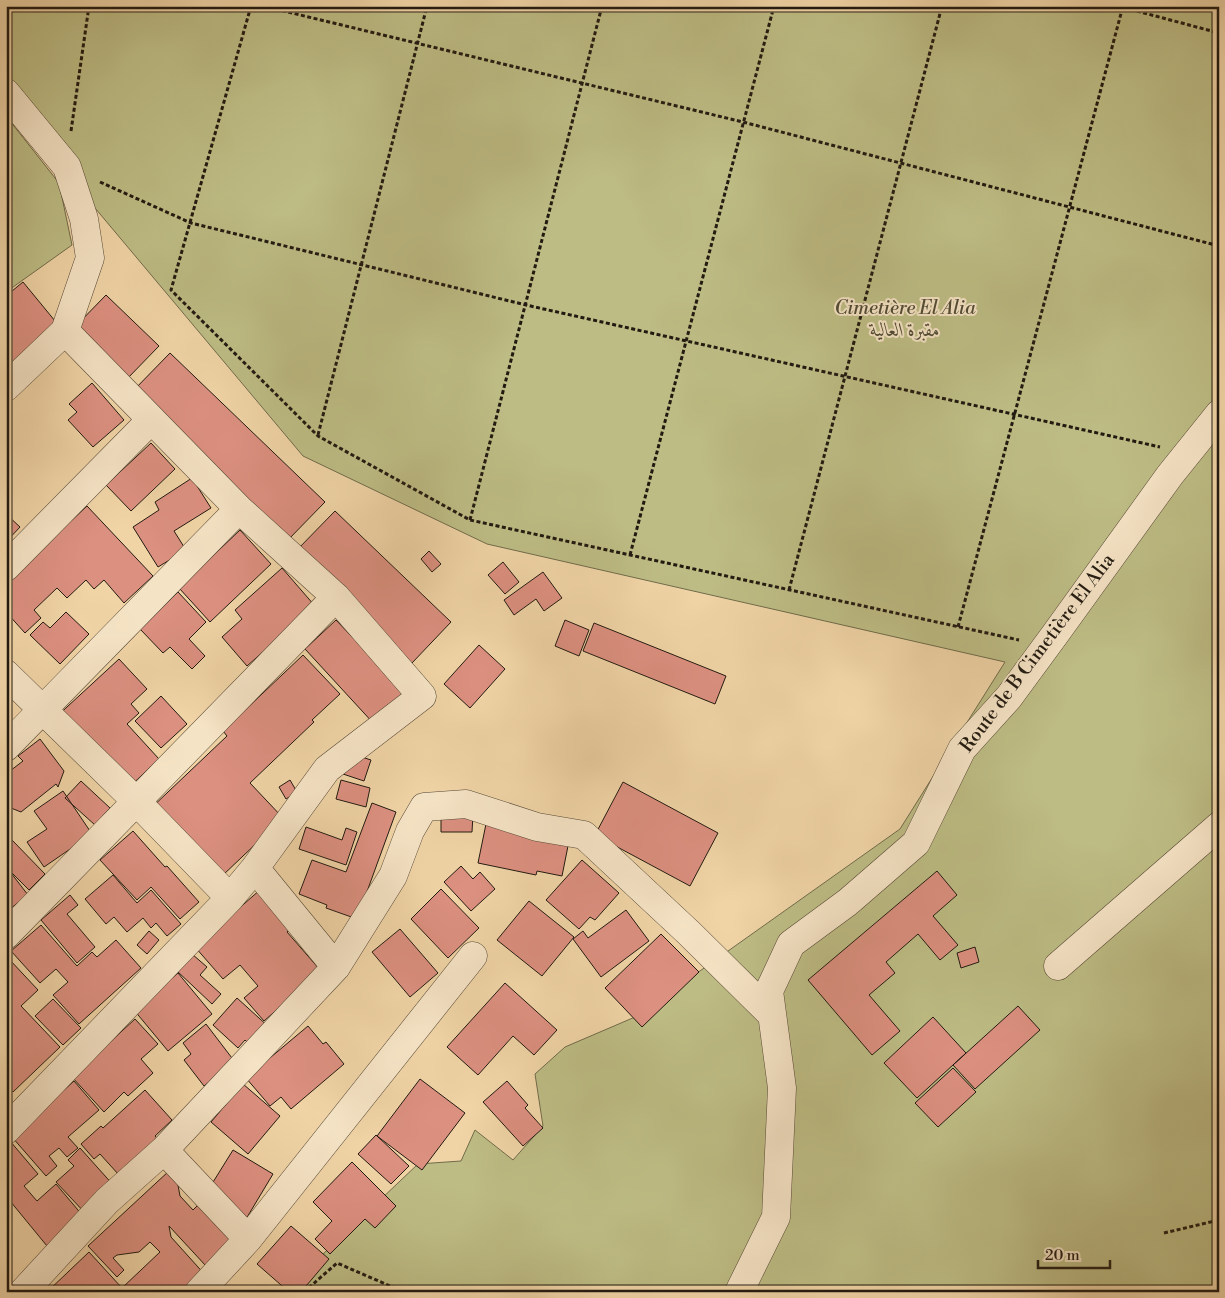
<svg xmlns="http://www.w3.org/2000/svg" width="1225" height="1298" font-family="'Libre Bodoni',Amiri,serif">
  <rect width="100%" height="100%" fill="#f0d4a6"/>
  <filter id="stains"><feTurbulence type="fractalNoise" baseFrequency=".004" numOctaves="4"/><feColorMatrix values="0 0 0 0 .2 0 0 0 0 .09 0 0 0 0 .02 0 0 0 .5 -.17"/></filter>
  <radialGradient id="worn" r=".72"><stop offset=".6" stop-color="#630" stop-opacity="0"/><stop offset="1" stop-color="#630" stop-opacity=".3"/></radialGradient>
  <!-- green -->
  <path fill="#bdbc84" stroke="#706b4a" d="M6 6H1219V1292H283L418 1164 461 1161 475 1130 513 1160 543 1126 535 1074 565 1047 635 1017 900 829 1005 662 487 544 303 456 95 208 6 107Z
    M6 116 59 183 72 245 6 292Z"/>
  <!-- building -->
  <path fill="#dc9080" stroke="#221a11" d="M23 282 60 327 6 372V296Z
    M106 295 159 346 125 381 72 330Z
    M170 353 325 502 286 542 131 393Z
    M92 383 124 420 93 447 68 420 77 412 69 404Z
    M151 443 175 469 131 511 106 485Z
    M192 478 211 508 174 531 186 550 158 567 133 527 159 510 155 502Z
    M87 506 153 576 124 603 104 580 94 589 86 580 67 598 57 588 34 610 41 618 25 633 6 612V582Z
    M335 511 451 622 412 663 296 551Z
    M6 514 20 527 6 542Z
    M240 530 271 564 210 622 179 588Z
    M429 551 441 564 432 572 421 559Z
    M503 562 519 582 505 594 488 575Z
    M282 568 315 606 247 666 222 637 242 619 235 610Z
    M543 572 562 598 544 611 536 599 514 615 504 600Z
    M178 592 206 622 189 639 205 656 192 669 170 647 163 653 140 629Z
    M66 612 89 634 60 664 30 635 43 622 50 628Z
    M336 620 375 661 408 694 375 725 305 649Z
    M565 620 589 630 579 656 555 646Z
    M594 623 726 676 715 704 583 651Z
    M479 645 505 669 470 708 444 684Z
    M303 655 340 694 312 720 314 722 250 783 283 818 222 876 148 811 227 736 223 731Z
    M119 659 147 689 131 704 139 713 127 724 159 759 123 793 54 719Z
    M161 696 187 724 161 748 135 721Z
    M40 739 64 771 58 787 56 784 21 812 11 808 6 819V774L23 761 18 756Z
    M350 753 371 760 364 781 343 774Z
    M290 780 297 792 286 799 279 787Z
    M341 780 370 788 366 807 336 799Z
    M81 781 110 808 95 825 65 798Z
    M623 782 718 833 690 886 595 835Z
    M63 791 92 834 44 867 27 842 47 829 34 811Z
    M372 803 396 812 357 919 326 908 327 905 299 894 312 860 346 872Z
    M441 813 473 814 472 832H441Z
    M486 824 569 841 562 876 537 871 536 875 478 863Z
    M306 827 342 840 346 828 357 832 346 865 299 849Z
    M133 831 165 867 167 866 199 902 180 919 151 887 137 900 100 860Z
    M11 839 45 874 29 890 6 867V844Z
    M582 860 619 893 595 920 590 917 579 929 546 900Z
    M461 866 473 879 480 872 495 889 471 911 444 882Z
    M8 869 28 895 6 912V870Z
    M937 871 957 895 933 916 958 945 940 960 918 934 886 962 895 973 869 995 900 1031 872 1055 808 980Z
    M113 875 137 903 151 890 181 924 167 936 156 923 151 928 143 918 127 932 114 917 106 924 85 899Z
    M261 889 294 926 287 932 321 971 264 1021 244 998 258 986 240 965 223 979 195 947Z
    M441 889 479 928 448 958 411 919Z
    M70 895 78 905 67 914 95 947 77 963 41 920Z
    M529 901 574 937 542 976 497 940Z
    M626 910 649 941 601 977 573 939 583 931 588 938Z
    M41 925 77 966 92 952 97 957 116 940 141 968 79 1024 53 995 68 982 56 969 40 983 11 951Z
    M400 929 438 973 410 997 372 952Z
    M149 931 159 940 147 954 137 945Z
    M661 934 699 972 642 1027 605 988Z
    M975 947 979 962 961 968 957 953Z
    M192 954 207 967 200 975 221 994 212 1004 177 971Z
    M9 959 38 990 21 1006 60 1047 13 1092 6 1085V962Z
    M178 973 212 1014 168 1051 134 1010Z
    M505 983 557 1030 534 1055 513 1036 478 1075 447 1047Z
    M237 998 270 1028 253 1048 245 1040 238 1048 213 1025Z
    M53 999 81 1028 63 1045 35 1016Z
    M1018 1006 1040 1030 975 1089 953 1065Z
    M933 1017 966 1053 917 1098 884 1063Z
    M135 1019 158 1044 141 1059 153 1073 128 1096 124 1092 104 1112 72 1077Z
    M206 1024 235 1062 204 1086 184 1060 191 1054 183 1043Z
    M308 1026 323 1044 326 1042 344 1064 291 1109 281 1097 270 1106 246 1078Z
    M953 1068 976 1092 938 1127 915 1103Z
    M420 1079 465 1113 422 1170 377 1136Z
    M74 1081 99 1110 68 1137 78 1148 67 1157 59 1148 49 1156 57 1166 46 1176 12 1137Z
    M507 1081 528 1105 525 1108 543 1128 523 1146 483 1102Z
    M243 1084 280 1116 248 1154 211 1122Z
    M145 1090 172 1120 155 1136 158 1139 119 1175 100 1154 94 1159 81 1144 101 1126 103 1128Z
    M376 1135 409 1166 391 1184 358 1154Z
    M10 1141 38 1174 24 1186 37 1201 56 1184 83 1216 47 1246 6 1196V1144Z
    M80 1148 115 1187 86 1214 56 1182 74 1166 68 1160Z
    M233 1150 273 1174 246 1219 205 1195Z
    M352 1162 396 1206 375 1228 365 1219 330 1254 315 1239 332 1221 313 1202Z
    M169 1171 177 1180 180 1196 193 1210 203 1200 237 1237 206 1266 169 1226 171 1237 207 1277 191 1292H47L89 1252 122 1288 160 1252 150 1242 139 1252 117 1255 113 1258 124 1270 117 1277 88 1246Z
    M291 1226 329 1259 301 1292H289L257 1264Z"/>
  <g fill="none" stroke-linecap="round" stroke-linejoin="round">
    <defs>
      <path id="minor" d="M6 93 67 167 84 219 90 258 65 331 6 387
        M6 567 151 420
        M6 674 136 801 230 898
        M6 747 239 509
        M255 868 336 967
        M6 935 336 597
        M1058 966 1219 826
        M6 1130 230 898 255 868 327 769 422 696 336 597 239 509 65 331
        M164 1150 248 1239
        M23 1292 107 1201 164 1150 336 967 393 876 410 831 424 807 466 804 537 827 584 835 689 933 772 1015
        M199 1292 248 1239 473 956
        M739 1292 776 1217 782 1088 769 991 791 944 848 902 916 843 962 749 1009 697 1056 633 1170 475 1219 414"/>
    </defs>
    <!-- minor casing -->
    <use href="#minor" stroke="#564836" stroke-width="29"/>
    <!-- path -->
    <path stroke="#221a11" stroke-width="3" stroke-dasharray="4 2.5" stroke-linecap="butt" d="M251 6 171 290 318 436 470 520 1019 640
      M263 6 743 122 1219 246
      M1118 6 1219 33
      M71 131 89 6
      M100 182 191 223 526 305 1160 447
      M318 435 427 6
      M470 520 602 6
      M630 555 774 6
      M789 590 942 6
      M958 627 1123 6
      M1164 1233 1219 1220
      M304 1292 337 1263 404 1292"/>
    <!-- minor -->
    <use href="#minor" stroke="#f5e3c5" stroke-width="28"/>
  </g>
  <g text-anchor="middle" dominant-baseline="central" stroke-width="4" stroke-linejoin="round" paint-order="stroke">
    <!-- park labels -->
    <g font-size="19" font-style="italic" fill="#504b34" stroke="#f5e3c5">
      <text x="905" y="308">Cimetière El Alia<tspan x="905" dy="22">مقبرة العالية</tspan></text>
    </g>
    <!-- street labels -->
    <g font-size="19" fill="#221a11" stroke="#f5e3c5">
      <text transform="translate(1037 653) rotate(-53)">Route de B Cimetière El Alia</text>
    </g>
  </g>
  <!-- margin -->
  <rect width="1225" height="1298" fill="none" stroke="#f0d4a6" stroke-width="25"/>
  <rect x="8" y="8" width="1210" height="1283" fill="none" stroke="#221a11" stroke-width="2.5"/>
  <rect x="12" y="12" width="1200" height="1273" fill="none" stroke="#221a11"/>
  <!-- scale -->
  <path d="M1038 1260v8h72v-8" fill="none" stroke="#221a11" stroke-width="2.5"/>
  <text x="1045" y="1260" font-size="15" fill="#221a11" stroke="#f5e3c5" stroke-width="4" paint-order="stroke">20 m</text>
  <rect width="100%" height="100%" filter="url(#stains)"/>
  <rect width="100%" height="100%" fill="url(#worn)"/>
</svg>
